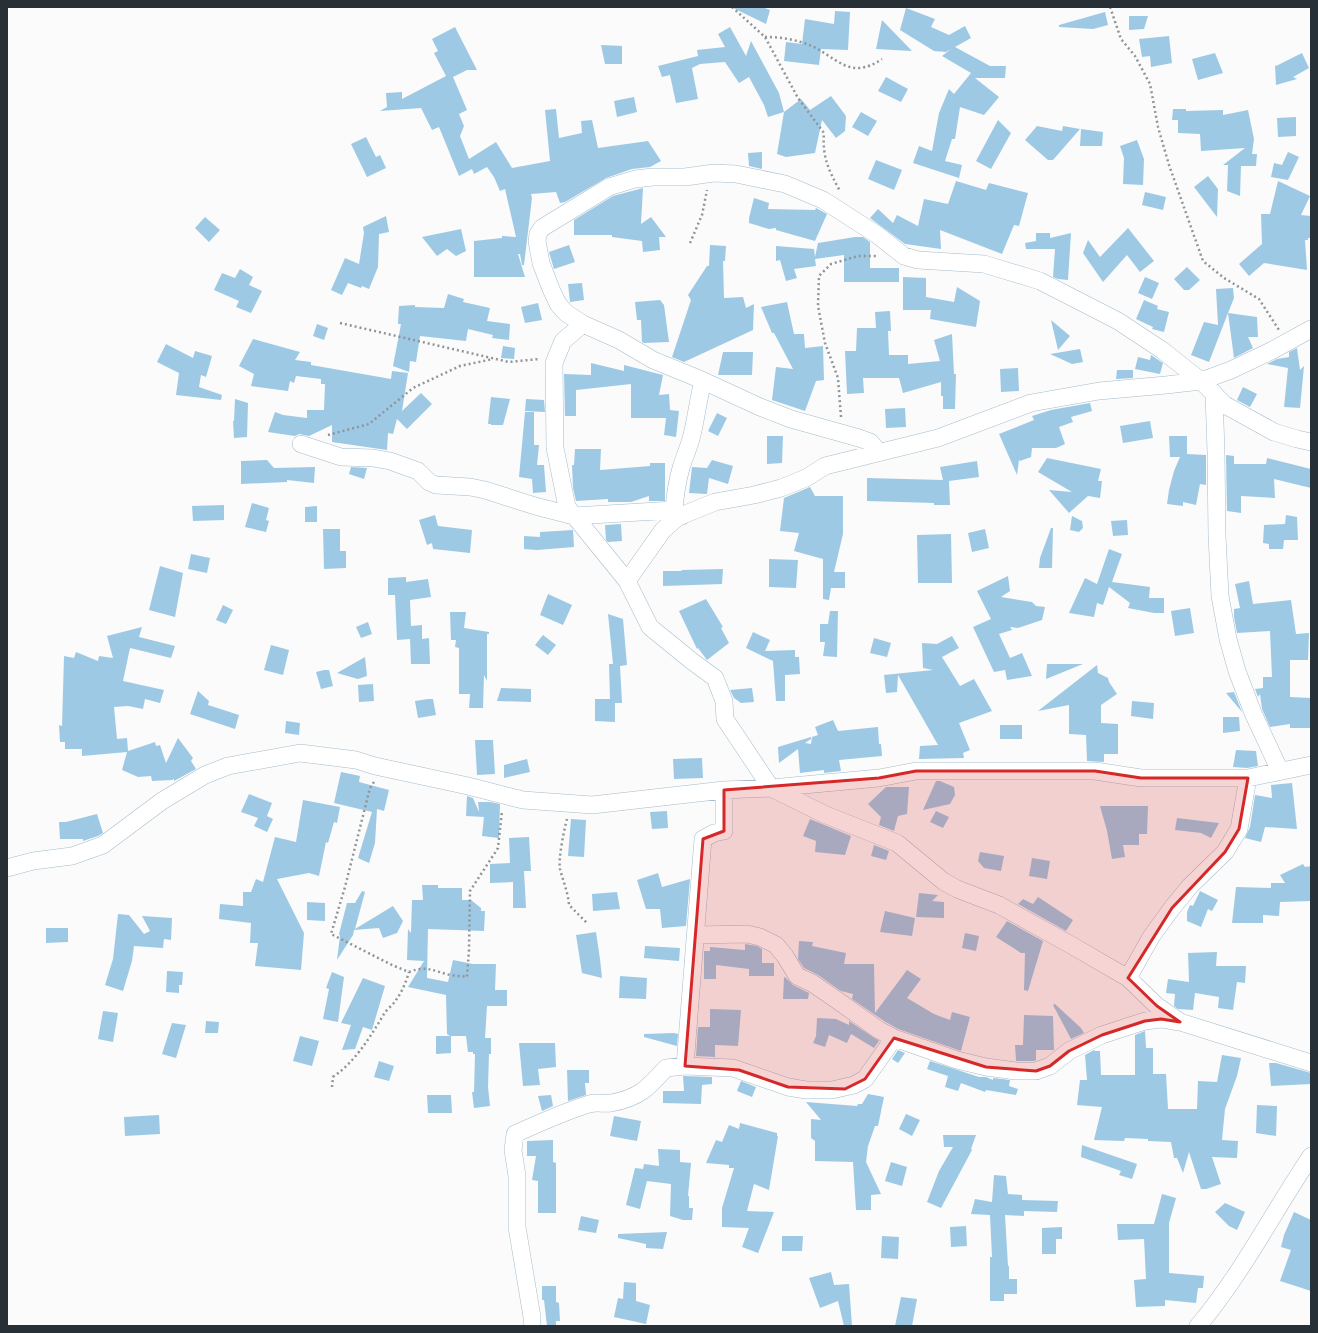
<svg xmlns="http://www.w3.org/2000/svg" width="1318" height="1333" font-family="Roboto,sans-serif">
  <rect width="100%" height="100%" fill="#fbfbfb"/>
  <!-- building -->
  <path fill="#9dc9e5" d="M731 7H762L770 10 766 24Z
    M906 8 935 19 931 27 949 35 965 26 971 38 955 47 990 66H1006L1005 78H975L999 97 984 115 960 107 955 139H952L945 161 962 165 959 178 913 163 919 146 932 151 939 113 949 89 954 94 971 73 942 56 951 49 946 52 934 51 900 30Z
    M835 11 850 12 848 50 821 49 819 65 784 61 786 42 802 44 805 19 834 24Z
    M1105 12 1108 25 1093 29 1059 27V25Z
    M1129 16H1148L1144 29 1129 30Z
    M882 20 912 51 876 49Z
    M455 27 477 70H467L453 77 467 110 459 114 464 126 460 136 469 159 496 142 512 168 550 161 545 110 556 109 559 138 582 133 581 121 592 120 598 148 648 141 661 161 650 167 632 169 606 178 565 202 560 203 556 192 531 194 532 198 524 265H522L520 254H518L525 277H474V241L502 238V236L516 237 505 189 500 191 494 177 487 167 474 174 472 169 459 176 439 127 432 130 421 108 380 111 387 107 386 93 402 92V99L446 76 434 53 438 51 432 39Z
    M730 27 746 56 751 41 779 93 784 112 801 99 810 110 831 96 846 116 845 131 836 138 822 120 815 153 786 157 777 154 784 112 768 117 764 105 749 77 739 83 725 62 700 64 692 68 698 99 676 103 670 75 662 77 658 66 698 56 697 50 725 47 718 34Z
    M1169 36 1172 63 1151 67 1150 56 1142 57 1139 39Z
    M601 45 622 46V64H605Z
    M1215 53 1223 73 1198 80 1192 59Z
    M1302 53 1309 68 1293 77 1297 79 1276 85 1275 65 1276 66Z
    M886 77 908 89 901 102 878 91Z
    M634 97 637 112 617 117 614 101Z
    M1173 109H1186V111L1223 110V115L1248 110 1254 139 1252 154H1257L1256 166H1241L1240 196 1227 191 1228 165H1223L1245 148 1201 151 1200 134 1178 133V120H1172Z
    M861 112 877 121 868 136 852 127Z
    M1296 117V136L1278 137 1277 118Z
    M998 120 1011 133 991 169 976 161Z
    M1037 126 1062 131 1063 126 1080 129 1053 160H1048L1025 140Z
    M1081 129 1103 132 1102 146H1080Z
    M366 137 376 157 380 155 386 168 367 177 351 144Z
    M1137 140 1144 159 1143 185 1123 184 1124 158 1120 146Z
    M762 152V169L749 166 748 153Z
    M1288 152 1299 157 1288 180 1271 177 1274 163 1282 165Z
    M876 160 902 170 894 190 868 179Z
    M1208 176 1218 189 1217 217 1194 187Z
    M956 181 986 190 989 183 1028 193 1019 226 1014 225 1002 254 940 230 941 249 905 244 870 218 878 209 893 223 897 215 918 226 924 199 948 204Z
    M1278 181 1310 196 1301 215 1311 216V238H1308V240H1305L1307 270 1264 263 1249 276 1239 264 1262 244 1261 214H1270Z
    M643 188 641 224 651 217 666 237H659L660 250 643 252 642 241 612 237V235H574V220L613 196Z
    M1145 192 1166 197 1163 210 1142 205Z
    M754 198 769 203 768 209 815 210 816 208 827 214 815 241 776 230V228L769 229 749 223V218Z
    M386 216 389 232 379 234 378 267 369 289 362 286 361 288 348 283 342 295 331 290 345 258 359 264 364 233 363 227Z
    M205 217 220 230 209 242 195 228Z
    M1128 228 1154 261 1140 272 1127 255 1103 282 1083 253 1088 240 1100 257Z
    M461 229 466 251 456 256 447 249 437 256 422 237Z
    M1036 233H1050V238L1071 233 1068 280 1058 279 1053 277 1055 249H1026L1025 243 1036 241Z
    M855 237H863L870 242V268H899V282H844V255L815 259 816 266 794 269 797 278 786 281 780 260 776 261V246L814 249 815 257 818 243Z
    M569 245 575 262 554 269 549 252Z
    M710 245 726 246 725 261H723L724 298 743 297 746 308 754 304 753 330 684 362 672 357 691 300 688 295 707 266H709Z
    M1187 267 1200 280 1189 290H1184L1174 279Z
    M240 269 253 277 249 285 262 291 251 313 236 307 239 301 214 290 222 273 235 278Z
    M903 277 926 278V297L954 302 957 287 980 301 976 327 930 319 931 310H903Z
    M1145 277 1159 283 1152 299 1138 293Z
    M582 283 584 300 570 302 568 284Z
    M1233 288 1234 298 1228 313 1257 317 1258 337H1248L1253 348 1234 358 1228 313 1209 362 1191 355 1204 322 1218 325 1216 289Z
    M448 294 464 299 463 302 490 308 487 321 510 324 509 340 492 338 493 335 468 329 466 341 420 336 416 362 410 361 409 372 393 366 401 324H398L399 306 415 305V307L444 308Z
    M660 300 664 305 669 342 644 343 642 342 641 320H637L635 302Z
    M1144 300 1158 306 1157 309 1169 312 1164 332 1152 329 1153 327 1136 319Z
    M787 302 794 334H804L805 348 823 346 824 380 816 381 805 411 772 400 776 367 793 369 774 333H772L761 307Z
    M538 303 542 320 525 323 521 307Z
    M890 311 891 331H888L889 355H908V364L940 361 934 340 952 334 954 374H956L955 409H943V396H941V382L903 393 899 378H863L864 393 847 394 845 351H856L857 328H876L875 312Z
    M1051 320 1070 336 1058 350Z
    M317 324 328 328 324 340 313 336Z
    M253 339 300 352 295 360 311 362V365L391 379 392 371 408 373 402 411 421 393 432 404 407 429 397 419 393 434 388 433 387 450 332 442V425L309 436 299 434 295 436 268 432 275 412 283 415 307 418V410H324L325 384H321V379L296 376 294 383 290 381 288 391 251 386 254 374 239 366Z
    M166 344 193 358 195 351 212 356 206 377 201 375 199 387 222 395 221 400 176 395 179 373 157 362Z
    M503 346 515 348 514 359 501 358Z
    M1297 348 1300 370 1304 366 1300 408 1284 407 1288 368 1267 364 1277 359 1289 357V352Z
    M1080 349 1083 362 1072 364 1050 354Z
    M723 352H753L752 375H718Z
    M1151 355 1163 363 1160 374 1135 369 1138 357 1150 360Z
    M591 363 624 371V365L663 375 659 395 669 394 670 410 679 411 676 437 664 435 666 418H631V384L576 390V416H565L564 374 591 375Z
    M1018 368 1019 391 1001 392 1000 369Z
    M1117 370H1133V378L1116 379Z
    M1243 387 1257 394 1250 407 1237 400Z
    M491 397 510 399 503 425H491V424H488Z
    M235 399 248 403 247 437 234 438 233 421H234Z
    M526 399 544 400 545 412 525 411Z
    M1090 403 1092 411 1071 417 1073 422 1059 427 1065 444 1056 448H1032L1031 457 1020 461 1019 460 1017 475 999 434 1034 420 1032 416 1051 410Z
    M905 408 906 427 886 428 885 409Z
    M525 412H534V445H539L537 465H544L546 492 533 493 532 479 519 477Z
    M717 413 727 418 718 436 708 431Z
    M1150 421 1153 438 1123 443 1120 426Z
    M767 436H783L782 463 767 464Z
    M1169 436H1187V454L1206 455V485L1200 484 1196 505 1183 502V506L1167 504 1169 490 1174 471 1180 457H1170Z
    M575 449H601L600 470 650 466V463H665V501H649V496L631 502H608V499L576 501 573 488 572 465H574Z
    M1226 455 1234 456V464H1266L1267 458 1311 469V488L1274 479 1275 498 1241 496V513L1227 511Z
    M1047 458 1101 469 1098 481H1102L1100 498 1088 496 1069 513 1049 490 1072 492 1038 472Z
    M267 460 274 468 315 467 314 483 287 480V482L241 484V461Z
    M712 460 733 466 728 484 709 478 707 494 689 493 692 467 707 468Z
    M977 461 979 477 949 481 950 505H934V503L867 501V478L943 480 940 467Z
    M351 467 367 468 364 479 349 474Z
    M810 487 815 496H843V534L834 572H845V588H831L829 600 823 599V559L794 551 799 533 780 531 784 498Z
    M252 503 269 508 266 520 269 521 266 532 245 527Z
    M224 505V520L193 521 192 506Z
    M317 506V522H305V507Z
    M435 515 438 526 472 530 470 553 433 549 432 543 427 545 419 520Z
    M1286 515 1297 517 1298 540H1284L1283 549H1269V544L1263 543 1264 525 1285 524Z
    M1072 516 1082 521 1083 528 1079 532 1070 530Z
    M1127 520 1128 535 1113 536 1111 521Z
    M621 524 622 541 608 542 606 540 605 525Z
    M1051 528H1053L1052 568H1039L1040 558Z
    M323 529H340V551H346V568L324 569Z
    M985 529 989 548 972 552 968 533Z
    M573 530 574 547 537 550 524 549V536L540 537V532Z
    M951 534 952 583H918L917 535Z
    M1109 549 1122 554 1112 582 1150 587 1149 598H1164V613H1154L1128 608 1130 603 1109 587 1103 605 1097 603 1094 617 1069 613 1085 578 1097 584Z
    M191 554 210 558 207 573 188 569Z
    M769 559 798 560 796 588 769 587Z
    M160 566 183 573 175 617 149 610Z
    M723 569 722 584 663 586V571H681L682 570Z
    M1008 576 1010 591 1001 597 1032 602 1036 606 1045 607 1042 620 1018 628 1010 627 1012 630 999 634 1010 658 1022 653 1032 676 1007 680 1005 670 994 672 973 627 991 619 977 591Z
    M406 577V582L428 579 431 597 410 600 411 626 422 625V639L429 638 430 664H411L410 639 397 640 395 595H388V578Z
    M1249 581 1253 604 1291 600 1296 634 1309 633 1308 660H1290V697L1311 698V728H1290V724L1270 727 1262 709 1260 694 1258 697 1255 689 1263 688V677H1272L1270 631 1237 633 1234 617V609L1240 608 1235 584Z
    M548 594 572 605 563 625 540 615Z
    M706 599 723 627 721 628 729 643 707 660 698 648 697 649 679 611Z
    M223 605 233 610 226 624 216 620Z
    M1190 608 1194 633 1175 636 1171 611Z
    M830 611H838L837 657 823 656 825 642H820V624H828Z
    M450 612H466L464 628 489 632V634H487V681L484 675 483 708H469L470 694H459V648L455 647 456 640H451Z
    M608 614 623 619 627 665 620 666 622 703H615V722L595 721V699H610L609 664H613Z
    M368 622 372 634 361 638 356 627Z
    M142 627 139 637 175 646 171 658 130 648 123 681 164 690 160 703 145 699 143 709 128 706 114 707 117 739 127 738 128 751 155 742 156 746 160 745 166 763 178 738 193 758 191 761 196 769 174 781V779L172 780 152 781 151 776 138 777 122 770 127 752 82 756V749H65V742H60L59 725 62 726 64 656 74 658 76 652 98 661 99 656 113 658 107 636Z
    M753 632 770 640 765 651 795 650V657H799L800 674 785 675V701H776L773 661 746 648Z
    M543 635 556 645 548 655 535 645Z
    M952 636 959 648 942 657 960 686 974 679 992 711 959 723 970 750 963 753 964 758 919 759 920 746 938 745 898 675 897 692 886 693 884 675 933 670 923 668 922 643 937 644Z
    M874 638 891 643 887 657 870 653Z
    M271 645 289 650 283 675 264 670Z
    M365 657 367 676 358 679 337 673Z
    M1047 664H1083L1046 679Z
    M1097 665 1098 673 1108 678 1109 682 1117 694 1101 705V723L1118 724V754H1104V762L1087 761 1086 735 1069 734V705L1038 711Z
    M324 670H329L333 686 321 689 316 672Z
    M373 684 374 701 359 702 358 685Z
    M501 688 531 689V702L497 701Z
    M752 688 754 702 741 703 734 698 730 690Z
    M198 691 209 701 208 705 239 715 235 729 190 714Z
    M1234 692 1242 712 1226 693Z
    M428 699H433L436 715 418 718 415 701Z
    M1132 701 1154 703 1153 719 1131 716Z
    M1223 717H1239L1240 731 1223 733Z
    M833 720 838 731 878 727 879 744H881L882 756 839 760 841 771 824 773V770L800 773 798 749 779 763 778 747 811 737V739L805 743 811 744 812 737 818 735 815 727Z
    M286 721 300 723 299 735 285 733Z
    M1000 725H1022V739H1000Z
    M475 740H493L495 774 477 775Z
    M1236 750 1256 751 1258 766 1247 768 1233 767Z
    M702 758 703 778 674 779 673 759Z
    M527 759 530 772 504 778V765Z
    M341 772 360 776 359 782 389 790 384 811 377 809 375 843 369 863 358 858 372 812 334 803Z
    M936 781H940L954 787 955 795 950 804 923 810Z
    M1292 783 1297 829 1265 827 1261 842 1245 838 1250 827 1255 795 1272 798 1271 785Z
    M886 787H909L907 814 898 816 894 831 879 825 881 817 868 804Z
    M249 794 272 803 267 816 273 819 267 832 254 826 258 818 241 812Z
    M467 796 473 798 479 812 478 802H490L500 804 499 838 482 836 484 817 466 816Z
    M303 800 340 807 337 823 334 822 328 843 326 842 319 876 309 873 277 879 304 933 301 970 255 966 258 943H250L251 923 219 919 220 904 243 906V892H251L256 879 263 882 275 837 296 842Z
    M1100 806H1148L1147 834H1139V845H1123L1125 857 1112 859 1107 831Z
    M667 811 668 828 652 829 650 812Z
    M936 811 949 817 943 828 930 822Z
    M97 814 103 833 98 836 83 841V839H60L59 822H66Z
    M1177 818 1219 823 1211 838 1201 833 1175 830Z
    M571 819 586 820 584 857 568 856Z
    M810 819 851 836 845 855 815 852 816 841 803 836Z
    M529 837 531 871H524L526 908H513V882L490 883V864L510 863 509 838Z
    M874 845 889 851 886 860 871 856Z
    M980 852 1004 856 1001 871 984 868 978 861Z
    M1032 858 1050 861 1047 879 1029 876Z
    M1303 864 1305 867 1311 866V901L1280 902 1279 916 1263 915V923H1232L1236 887 1271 888V883H1285L1280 875Z
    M658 873 662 887 690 879 686 926 662 928 660 909H646L637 880Z
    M422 885H438V888H462V900H471L481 908V911H485L484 931 428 929 427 978 448 982 453 960 473 964H496L495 990H507V1006H487L485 1038H491V1054H489L488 1087 490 1106 474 1108 472 1092H474L475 1054H473V1052H468L466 1036H451V1053L436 1054V1036H450L447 1034 446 995 408 987 424 961 407 960 408 929 411 933 412 900H423Z
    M362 891 365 892 355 929 393 906 403 921 397 933 383 938 379 928 354 930 353 935 337 960 340 936 339 934 347 903H355Z
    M1200 891 1218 900 1212 911 1208 909 1201 927 1187 921V912L1190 905 1193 906Z
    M617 892 620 909 593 911 592 894Z
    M919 893 938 895 932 901 944 902V918L916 917Z
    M1038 897 1073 920 1066 931 1018 904 1023 899 1033 904Z
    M307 902 325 903V921L307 920Z
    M885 911 915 918 912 936 880 932Z
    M118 914 129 915 144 934 150 931 142 916 172 918 171 940 164 939 163 948 134 946 132 961 123 991 105 985 113 959Z
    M1007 921 1043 941 1028 991 1024 990 1025 953H1021L996 937Z
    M46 928H68V942L46 943Z
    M596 932 600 959 602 978 582 973 576 935Z
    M965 933 979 936 976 951 962 948Z
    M799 941 813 942 812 946 846 953 844 964H874L875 1013 907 970 921 979 907 998 934 1014 950 1020 952 1012 970 1017 961 1051 898 1029 884 1021 852 999 853 994 841 991 818 975 804 968 798 959Z
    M745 944 757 946 762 949V963H774V976H749V969L716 965V979H704V951H710V947L745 950Z
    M645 946 680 948 679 961 644 958Z
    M1217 952 1216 966H1246L1245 983 1237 982 1233 1010 1218 1008 1219 997 1195 993 1193 1010 1178 1009 1174 1006 1175 994 1166 993 1168 979 1189 982 1188 953Z
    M167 971 183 972 182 985H179V993L166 992Z
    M332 972 344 977 338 1022 323 1019 329 989 326 988Z
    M620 976 647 978 646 999 619 998Z
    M784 977 786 978 793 985 809 993 808 999H783Z
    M363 978 385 986 372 1030 363 1027 355 1049 342 1050 351 1025 341 1023Z
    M1055 1004 1081 1028 1084 1033 1071 1039 1053 1005Z
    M710 1009 741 1010 738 1046 715 1045V1057L696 1056 698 1027H710Z
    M103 1011 118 1013 113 1042 98 1039Z
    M1024 1015 1053 1016 1054 1050H1036V1060L1034 1061H1016L1015 1045H1023Z
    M817 1018 836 1019 849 1025V1021L879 1041 874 1048 851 1034 847 1043 829 1035 825 1047 813 1043 816 1036Z
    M206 1021 219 1022 218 1033H205Z
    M172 1023 186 1025 176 1058 162 1054Z
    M1145 1031 1146 1048H1153V1074H1166L1168 1109H1197L1198 1081 1217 1082 1222 1055 1241 1058 1237 1076 1225 1109 1222 1140 1238 1141 1237 1158 1212 1157 1221 1184 1206 1189H1201L1189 1152 1183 1173 1177 1158H1174L1171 1142 1148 1141V1139L1125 1138 1124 1141 1094 1140 1102 1107 1077 1105 1080 1080H1087L1085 1055 1094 1050 1095 1051H1100L1101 1075H1135V1035Z
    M674 1033 678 1034 677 1046 644 1037V1034Z
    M300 1036 319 1041 312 1066 293 1061Z
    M519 1043H555L556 1067 538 1069 540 1085 523 1086Z
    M898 1050 905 1053 898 1063 892 1059Z
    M379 1061 394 1066 389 1081 374 1077Z
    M930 1061 979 1077H986L993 1080V1078L1010 1080 1009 1086 1018 1089 1016 1095 986 1090 985 1092 961 1083 958 1091 945 1087 948 1076 927 1069Z
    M1269 1063H1276L1311 1073V1084L1271 1086Z
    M567 1070H589V1083H585L586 1095 568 1101Z
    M683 1076 712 1077V1084L702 1085 701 1104 663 1103V1091H684Z
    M741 1081 756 1087 752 1097 737 1091Z
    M868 1094 884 1097 878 1126H875L868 1146 866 1162 881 1194 871 1195V1210H856L853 1162 815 1161V1141L811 1138V1119L821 1120 806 1102 857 1106 858 1104H862Z
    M427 1095H451L452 1113H428Z
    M551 1095 553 1106 542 1111 538 1096Z
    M1257 1105 1277 1106 1276 1136 1256 1133Z
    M906 1114 920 1120 912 1136 899 1129Z
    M159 1115 160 1134 125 1136 124 1117Z
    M614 1116 641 1121 637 1141 610 1136Z
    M740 1123 777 1133V1136H778L769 1190 754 1184 747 1211 774 1212 758 1253 742 1247 749 1228 722 1227V1208L734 1168H729V1165L706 1163 716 1140 722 1142 729 1125 739 1129Z
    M943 1135H976L971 1149 972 1150 941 1208 927 1202 939 1171 953 1147H944Z
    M553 1140V1162L556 1163V1213H538V1181L532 1180 536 1156H527V1141Z
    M1082 1145 1137 1164 1132 1179 1119 1175 1121 1171 1081 1157Z
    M658 1149 680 1150V1162L691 1163 688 1196H689V1208H693L692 1220H683L670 1216 671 1184 647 1181 640 1209 626 1205 635 1168 643 1169 644 1164 659 1166Z
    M891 1162 907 1167 902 1186 885 1181Z
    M994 1175 1006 1176 1008 1194 1022 1195V1200L1058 1201 1057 1212 1024 1211V1216L1005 1215 1008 1266H1009V1279H1017V1294H1004V1301H990V1257H992L990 1215 971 1214 975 1199 992 1202Z
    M1162 1194 1176 1198 1169 1223V1273L1204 1276 1203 1288H1198L1196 1303 1165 1300V1306L1136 1307 1134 1280 1146 1279 1144 1239 1118 1240 1117 1224H1154Z
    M1225 1203 1245 1212 1237 1230 1229 1226 1215 1212Z
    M1294 1212 1311 1220V1291L1280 1281 1291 1250 1281 1247 1284 1235Z
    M581 1216 599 1220 596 1233 578 1230Z
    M966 1226 967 1246 951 1247 950 1227Z
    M1062 1227V1239H1056V1254H1042V1228Z
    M667 1232 663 1249 646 1248V1244L618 1238V1234Z
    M782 1236H803L802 1251H782Z
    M882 1236 899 1237 898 1259 881 1258Z
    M831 1272 834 1285 849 1284 852 1326H844L838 1301 820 1308 809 1278Z
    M624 1282 636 1283V1301L650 1305 646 1324 614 1317 618 1298 623 1299Z
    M542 1286H556V1302L559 1303 560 1321H556V1326H547L544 1300H542Z
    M901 1297 917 1299 912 1326H895Z"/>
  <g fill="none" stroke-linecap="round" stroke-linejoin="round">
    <defs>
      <path id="minor" d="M583 324 563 341 554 363 555 448 567 507 627 581
        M1311 329 1271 351 1231 370 1201 381 1166 385 1099 391 1031 403 938 438 825 466 806 478 781 488 754 495 715 502 678 517 663 530 627 581 650 627 693 662 715 678 724 701 725 719 771 788 826 815 897 843 943 881 957 889 999 905 1071 945 1128 978 1157 1006 1180 1022 1311 1063
        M1214 393 1216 452 1217 536 1220 596 1228 639 1237 671 1253 713 1280 771
        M301 444 341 457 373 458 390 461 418 471 429 482 436 485 470 487 485 490 535 506 574 516 674 510
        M879 452 870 442 859 438 791 419 760 407 697 378 653 360 619 340 583 324 566 313 558 304 551 289 541 263 537 241 538 234 542 228 550 223 609 187 635 179 653 177H685L714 173 736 174 785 184 823 200 876 234 904 256 918 260 984 264 1040 281 1118 321 1162 350 1201 381 1225 405 1274 432 1297 439 1311 442
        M682 516 674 510C675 496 677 482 681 468 684 458 688 449 691 439 696 420 698 400 703 381
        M724 790 771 788 879 778 916 771H1095L1141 778H1248L1311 765
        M7 868 33 861 72 856 103 845 162 801 205 775 228 766 300 753 356 760 375 766 468 786 523 800 592 805 724 790V831L714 833 703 839 685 1066 666 1068C648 1088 639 1098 611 1103 604 1104 596 1102 589 1104 564 1112 539 1123 515 1134L513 1150 517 1176V1227L532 1317V1326
        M695 935 747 934 760 937 776 945 785 956 797 976 812 983 834 998 879 1030 894 1038 957 1060 986 1067 1016 1071H1036L1050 1066 1069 1051 1102 1035 1145 1021 1161 1019 1178 1022
        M1128 978 1151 937 1172 908 1190 886 1225 852 1239 829 1248 778
        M685 1066 733 1068 788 1087 806 1090H832L854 1085 865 1079 894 1038
        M1198 1326C1242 1274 1273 1212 1311 1156"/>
    </defs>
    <!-- minor casing -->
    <use href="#minor" stroke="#a4bccc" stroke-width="18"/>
    <!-- path -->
    <path stroke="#8f9497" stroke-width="2.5" stroke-dasharray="2 3" stroke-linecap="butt" d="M732 7 765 37 798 98 824 133C822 157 829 171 840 191
      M1110 7 1121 39 1135 56 1150 84 1158 127 1169 165 1203 261 1224 278 1259 299 1279 330
      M765 37C779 37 793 39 807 44 836 55 848 82 882 59
      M690 243 702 215 707 190
      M340 323 509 362 539 359
      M841 417 838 378 825 343 818 306 819 276 831 264 858 256H878
      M328 435 369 424 413 388 460 366 493 359
      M374 782 370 788 345 887 331 934 392 965 409 972C427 965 433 971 450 975 456 976 462 976 467 977L469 950 470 891 498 848 502 811
      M567 819C564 830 558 859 560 869 563 881 568 892 569 905L588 924
      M332 1087 333 1077C356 1061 370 1037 384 1014 387 1009 393 1005 396 1000 402 992 406 982 409 972"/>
    <!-- minor -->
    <use href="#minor" stroke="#fff" stroke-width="17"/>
  </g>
  <!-- marked area -->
  <path fill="#d62828" fill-opacity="0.2" stroke="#d62828" stroke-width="3" stroke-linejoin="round" d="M916 771H1095L1141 778H1248L1239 829 1225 852 1172 908 1128 978 1157 1006 1180 1022 1161 1019 1145 1021 1102 1035 1069 1051 1050 1066 1036 1071 986 1067 894 1038 865 1079 845 1089 788 1087 739 1070 685 1066 703 839 724 831V790L879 778Z"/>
  <!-- border -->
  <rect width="1318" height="1333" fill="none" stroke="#263036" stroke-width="16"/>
</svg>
